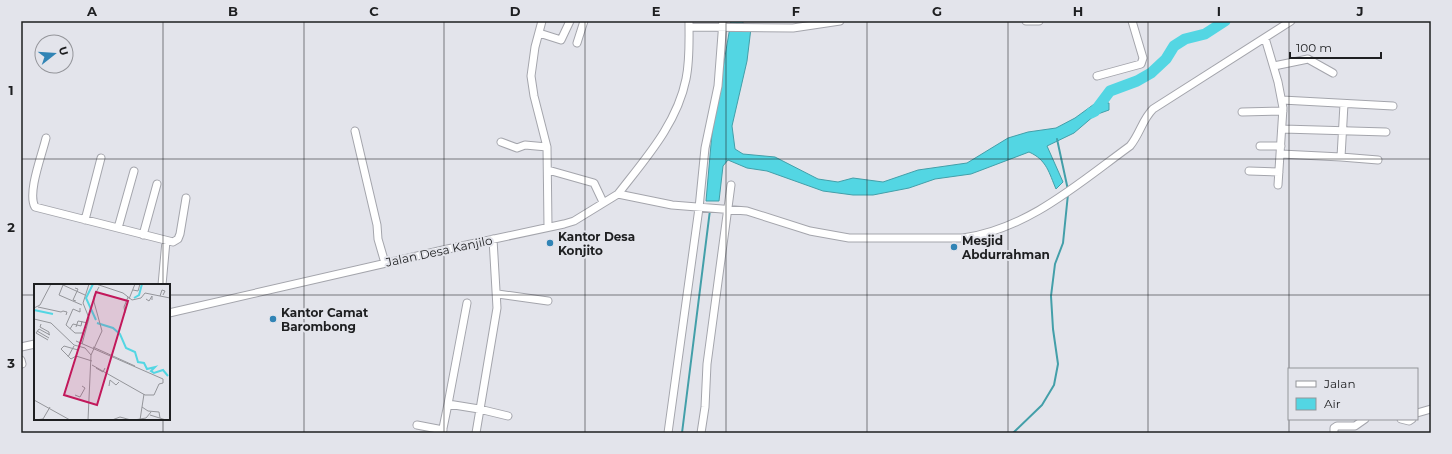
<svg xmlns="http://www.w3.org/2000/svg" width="1452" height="454" font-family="Montserrat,sans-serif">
  <rect width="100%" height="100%" fill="#e3e4eb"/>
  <!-- water -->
  <path fill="#53d6e3" stroke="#439fa9" d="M731 21H743V24L751 28 747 61 732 126 735 149 743 154 775 157 818 179 838 182 853 178 883 182 918 170 967 163 1008 138 1028 132 1056 128 1075 118 1097 102 1109 103V110L1095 115 1074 133 1047 146 1063 182 1056 189C1049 173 1047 160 1029 152L971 174 935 179 909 188 873 195H853L823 191 767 171 747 168 728 160 723 166 719 201H706L712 133Z"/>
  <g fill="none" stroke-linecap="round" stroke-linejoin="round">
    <!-- stream -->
    <path stroke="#439fa9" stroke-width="2" d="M1057 139 1068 190
      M682 433 710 210
      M1013 433 1042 405 1054 385 1058 364 1053 329 1051 296 1055 264 1063 243 1068 194"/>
    <!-- river -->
    <path stroke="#53d6e3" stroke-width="11" d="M1091 113 1095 111 1110 91 1137 81 1151 73 1166 59 1174 46 1185 39 1205 34 1225 21"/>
    <defs>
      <path id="minor" d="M542 21 535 47 531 76 534 96 547 147 548 227
        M1026 21H1039
        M689 27 793 28 840 21
        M539 33 561 40 570 21
        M1265 38 1278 82 1283 108 1278 185
        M577 43 584 21
        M1274 66 1308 59 1333 73
        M1097 76 1141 64 1143 58 1132 21
        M1282 100 1393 106
        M1344 104 1341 157 1378 160
        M1242 112 1283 111
        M1283 129 1386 132
        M355 131 377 225 378 239 385 263
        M46 138C42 155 27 193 35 207L173 242 178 239 180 234 186 198
        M501 142 517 148 525 145 547 147
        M1260 146H1281
        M1281 154 1341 157
        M548 170 594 183 603 202
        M1249 171 1279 172
        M618 194C645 159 677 124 686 79 690 60 689 40 689 21
        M85 220 101 158
        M118 228 134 171
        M143 235 157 184
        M162 285 166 241
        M498 294 548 301
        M467 303 448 404 479 409 508 416
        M169 313 443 250 564 224 574 221 618 194 672 205 747 211 810 231 849 238H963C1028 229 1079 183 1130 146 1140 134 1142 120 1153 109L1291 21
        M21 347 35 344
        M21 360 22 364
        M1417 413 1431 409
        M1401 419 1409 421 1412 419
        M417 425 443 430
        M442 433 448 404
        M476 433 497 308 493 239
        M668 433 699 208 705 148 718 86 723 21
        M701 433 705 407 707 364 731 185
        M1334 433V428L1337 426H1355L1365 419"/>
    </defs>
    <!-- minor casing -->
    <use href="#minor" stroke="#a4a5ac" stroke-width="9"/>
    <!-- minor -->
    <use href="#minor" stroke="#fff" stroke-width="7"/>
  </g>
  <!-- grid -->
  <path fill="none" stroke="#1e1f21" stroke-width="1" stroke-opacity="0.55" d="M163 21V285M304 21V433M444 21V433M585 21V433M726 21V433M867 21V433M1008 21V433M1148 21V433M1289 21V369M21 159H1431M21 295H35M169 295H1431M163 419V433M1289 419V433"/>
  <!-- markers -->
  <g fill="#3184b5" stroke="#e3e4eb" stroke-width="1.5">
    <circle cx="550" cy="243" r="4"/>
    <circle cx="954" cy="247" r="4"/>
    <circle cx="273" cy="319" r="4"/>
  </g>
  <g text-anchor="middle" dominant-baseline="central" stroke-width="4" stroke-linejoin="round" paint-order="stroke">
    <!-- poi labels -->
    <g font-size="12" font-weight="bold" fill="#1e1f21" stroke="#e3e4eb" text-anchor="start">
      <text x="558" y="236">Kantor Desa<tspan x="558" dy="14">Konjito</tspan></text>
      <text x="962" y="240">Mesjid<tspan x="962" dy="14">Abdurrahman</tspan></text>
      <text x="281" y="312">Kantor Camat<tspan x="281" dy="14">Barombong</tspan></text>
    </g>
    <!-- street labels -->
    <g font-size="12" fill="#1e1f21" stroke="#e3e4eb">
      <text transform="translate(439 251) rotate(-12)">Jalan Desa Kanjilo</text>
    </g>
  </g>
  <!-- overview -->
  <g transform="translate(34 284)">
    <rect width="136" height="136" fill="#e3e4eb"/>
    <path fill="none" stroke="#53d6e3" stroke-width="2" d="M59 0 52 14 62 36M100 14 105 11 108 0M0 26 19 30M63 39 79 44 86 50 92 64 101 68 104 78 110 79 113 85 121 83 117 87 120 89 129 86 134 92"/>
    <path fill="none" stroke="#94959a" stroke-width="1" d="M62 0 89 9 98 16 107 14 111 9 136 14M41 4 44 5 39 16 42 17M99 6 104 7 106 0M126 12 128 6 131 7 129 11M95 15 101 0M112 15 115 17 118 12V16M48 21 25 11 29 1 51 11M4 23 27 28 29 27 33 28 32 31M0 24 6 21 17 0M46 24V28L39 25 32 41 41 49H50M91 29 90 23 94 13M0 35 17 39 40 61 51 64 57 71M7 40 6 43 15 48V51M42 43 44 37 54 39M36 45 39 40 47 42 48 37M3 47 15 54M14 56 2 49 5 45 16 51M42 57 129 95V99L125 100 120 111H111L58 81M48 60 55 34 49 19 55 0M46 62 44 66 30 62 27 65 37 75 42 72 58 77M59 63 101 82M34 73 40 62M62 84 69 88 71 84M75 102 76 96 82 101 85 98M110 110 108 123 114 127 125 128 126 134M41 111 46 113 51 104 48 102M0 116 36 136M116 131 132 136M1 136 9 135 16 123M54 136 57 71 68 47 60 18V12L65 3M78 136 86 133 97 136M100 136 112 134 117 128M106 136 108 123"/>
    <path fill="#c2185b" fill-opacity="0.15" stroke="#c2185b" stroke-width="2" d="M62 8 94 17 63 121 30 111Z"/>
    <rect width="136" height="136" fill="none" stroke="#1e1f21" stroke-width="2"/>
  </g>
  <!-- border -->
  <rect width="1452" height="454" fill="none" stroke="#e3e4eb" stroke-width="44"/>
  <!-- legend -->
  <rect x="1288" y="368" width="130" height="52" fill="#e3e4eb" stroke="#94959a"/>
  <rect x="1296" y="381" width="20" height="6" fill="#ffffff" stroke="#94959a"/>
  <text x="1324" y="388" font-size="12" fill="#1e1f21">Jalan</text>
  <rect x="1296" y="398" width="20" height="12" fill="#53d6e3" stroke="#94959a"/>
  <text x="1324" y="408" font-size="12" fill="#1e1f21">Air</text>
  <!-- north arrow -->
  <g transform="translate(54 54) rotate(73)"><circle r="19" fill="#e3e4eb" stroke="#94959a"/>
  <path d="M0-3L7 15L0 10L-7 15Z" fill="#3184b5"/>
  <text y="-6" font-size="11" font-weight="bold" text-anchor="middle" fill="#1e1f21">U</text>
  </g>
  <!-- scale -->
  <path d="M1290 52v6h91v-6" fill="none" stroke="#1e1f21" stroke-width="2"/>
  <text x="1296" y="52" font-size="12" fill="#1e1f21" stroke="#e3e4eb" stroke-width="3" paint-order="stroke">100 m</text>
  <rect x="22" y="22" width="1408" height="410" fill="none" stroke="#1e1f21" stroke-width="1.5"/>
  <g font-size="13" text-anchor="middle" font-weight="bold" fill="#1e1f21">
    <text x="92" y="16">A</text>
    <text x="233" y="16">B</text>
    <text x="374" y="16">C</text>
    <text x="515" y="16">D</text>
    <text x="656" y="16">E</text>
    <text x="796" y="16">F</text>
    <text x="937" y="16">G</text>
    <text x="1078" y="16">H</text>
    <text x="1219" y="16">I</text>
    <text x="1360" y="16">J</text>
    <text x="11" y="95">1</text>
    <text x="11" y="232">2</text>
    <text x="11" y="368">3</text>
  </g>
</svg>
